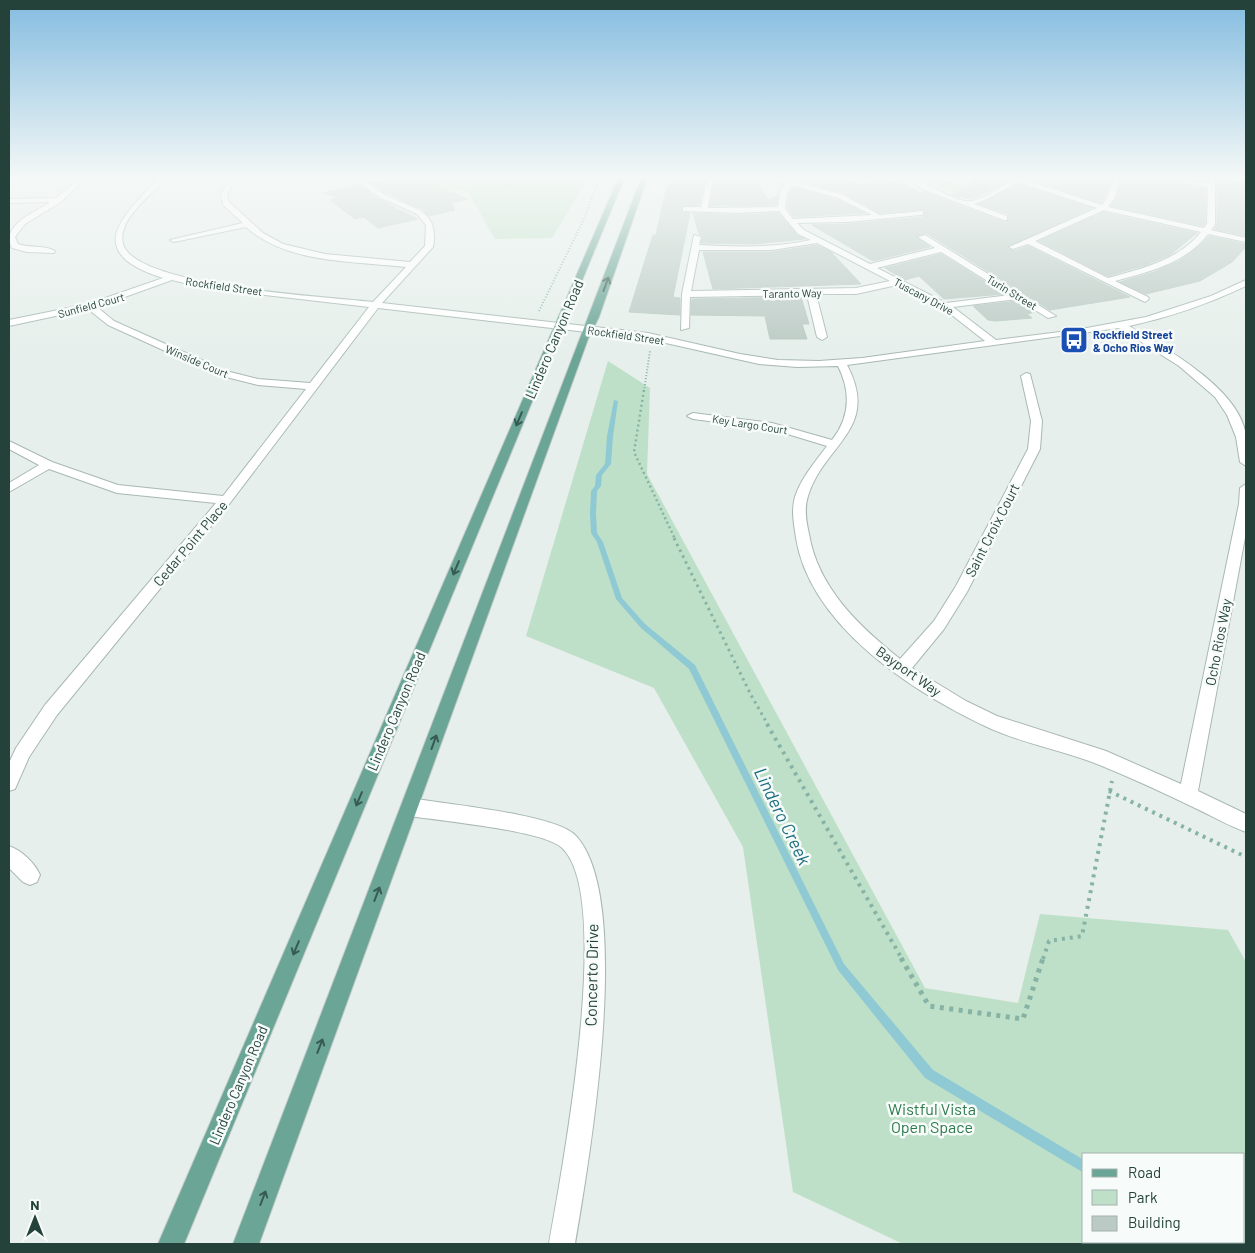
<svg xmlns="http://www.w3.org/2000/svg" width="1255" height="1253" font-family="Barlow,sans-serif">
  <rect width="100%" height="100%" fill="#e6efeb"/>
  <!-- green -->
  <path fill="#bfe0c8" fill-rule="evenodd" d="M414 179H588L552 238 495 239 468 192 420 185Z
    M943 179 975 191 961 196 924 180Z
    M608 361 650 388 647 474 925 988 1018 1003 1040 914 1228 930 1246 962V1244H903L793 1192 743 847 654 688 526 636ZM1084 1154H1244V1242H1084Z"/>
  <g fill="none" stroke-linecap="round" stroke-linejoin="round">
    <!-- stream -->
    <path fill="#8ec9d4" fill-rule="evenodd" d="M614 400 618 401 613 436 611 464 602 475 601 486 597 491 596 513 597 533 603 542 622 598 645 624 695 665 844 964 933 1070 1084 1160V1173L925 1078 838 970 689 669 641 628 616 599 597 542 591 533 590 513 591 491 595 486 596 475 605 464 607 436Z
      M1164 1242H1177L1178 1244H1165Z"/>
  </g>
  <!-- building -->
  <path fill="#bbcac4" stroke="#b8c9c2" d="M389 179H420L427 184 430 183 468 199 451 203 455 210 429 216 422 209 385 192 371 183Z
    M671 179 705 181 699 205 681 207 682 212 690 213 673 297 680 298V315L629 312 653 235H656L664 198Z
    M806 179H837L864 185 898 180 920 193 924 192 1004 222 1008 221V214L979 204 1018 184 1092 208 1007 248 1014 251 1028 246 1130 297 1050 310 926 233 916 237 930 247 873 261 812 225 848 224 923 217 924 210 880 213 844 193 802 181Z
    M972 179H1012L972 199 952 195 971 186Z
    M1029 179H1111L1106 196 1101 203Z
    M1121 179H1164L1206 189 1205 223 1203 226 1111 206 1117 197Z
    M1217 179 1246 183V236L1214 229 1217 224Z
    M756 180 768 200 778 195 776 205 710 206 715 181Z
    M359 185 380 200 418 219 378 228 364 217 355 219 330 200 340 198 323 193Z
    M793 187 837 200 865 213 794 217 787 208 789 194Z
    M1104 212 1107 213 1197 233 1170 255 1146 265 1108 276 1039 241Z
    M693 213 737 215 778 213 797 235 805 239 755 244 701 243 703 236 699 234Z
    M1209 236 1246 244V247L1232 262 1200 281 1146 294 1120 282 1154 272 1179 261 1200 245Z
    M817 245 831 252 861 284 713 289 703 252H772Z
    M941 254 1005 294 944 299 919 276 905 280 885 268Z
    M801 297 809 324H802L807 339H770L765 316 691 315 692 299Z
    M1017 301 1035 312 1027 314 1032 318 996 321 988 320 973 306Z"/>
  <g fill="none" stroke-linecap="round" stroke-linejoin="round">
    <defs>
      <path id="minor" d="M79 179H86L61 202 25 224 15 237 18 244C29 248 46 245 55 251L54 253 27 252 12 248 9 241C9 221 36 212 50 202L9 203V199L56 198Z
        M158 179H165C151 196 117 219 123 244 135 287 331 297 373 302L406 267C354 261 287 264 246 227L174 242 170 240 243 223 223 205 221 194 230 179H236L227 194 229 202 251 222 263 233 283 244 325 254 410 262 425 246 426 225 417 214 381 198 353 179C366 179 373 188 384 194 410 209 440 207 433 247L382 303 648 333 740 354 778 360 819 361 862 358 985 341 944 309 897 285 856 294H816L827 337 822 340 817 337 807 295 690 297 689 328 681 330 682 294 694 235 701 237 699 245C737 247 774 248 811 240L798 234 779 211 737 213 683 211V207H701L707 179H713L708 208 778 207 780 193 785 184 767 179H797L795 181 843 195 880 215 923 211V215H920L848 222 797 223 804 230 870 264 935 248 918 237 925 235 1056 316 1048 318 1017 299 953 307 996 340 1076 330 1146 317 1211 296 1246 280V286C1208 304 1170 317 1129 326 1165 348 1239 388 1246 435 1248 445 1246 456 1246 466L1240 462 1236 437 1227 415 1215 397 1179 366 1119 328 847 365C881 429 824 444 808 496 804 508 806 521 809 534 818 588 859 626 900 659L934 621 956 586 1028 449 1031 421 1021 376 1026 373 1030 374 1042 421 1040 449 967 592 944 629 912 668 966 701 997 716 1106 751 1181 784 1239 504 1240 488 1246 484V532L1198 791 1246 814V832C1229 826 1212 816 1195 808 1164 793 1134 779 1102 766 1064 750 1022 744 985 726 911 691 810 625 796 538 794 524 791 511 795 497 801 478 815 462 827 446L771 429 693 419 687 416 693 413 772 423 832 440C850 417 851 392 838 366L797 367 759 364 648 339 378 308 230 503 57 715 29 757 15 789 9 791V763L16 748 45 705 216 503 117 493 49 469 9 492V483L39 465 9 449V441L52 462 118 485 223 496 306 389 258 385 218 375 108 325 88 309 9 326V320L88 304 163 278C85 253 118 220 158 179ZM792 185 838 198 872 215 793 219 785 209 787 193ZM817 243 890 281 856 288 691 291 699 250H772ZM941 252 1010 295 946 303 877 268ZM172 280 205 288 369 307 310 383 258 379 226 371 114 321 97 307Z
        M863 179H883L864 183 861 181Z
        M907 179C923 179 947 198 965 201 983 204 1004 179 1022 179L1102 205 1108 197 1113 179H1119L1115 197 1108 207 1204 228 1207 224 1208 187 1166 179 1209 183V179H1215V224L1211 230 1246 238V242L1208 234C1186 263 1149 272 1115 281L1148 297 1149 299 1145 302 1028 244 1013 249 1009 247 1097 208 1018 182 987 199 974 204 1007 216V220H1004L922 189ZM1104 210 1107 211 1201 232C1179 260 1141 269 1108 278L1035 241Z
        M410 798C444 804 554 814 575 835 635 896 589 1162 575 1244H549C561 1175 615 893 561 847 541 830 441 821 410 816L404 813 401 807 404 801Z
        M9 846C21 850 35 863 40 875L37 882 30 885 23 882 9 868Z"/>
      <path id="major" d="M618 179H624L184 1244H158Z
        M641 179H647L599 317 588 339 259 1244H233Z"/>
    </defs>
    <!-- minor casing -->
    <use href="#minor" stroke="#a8b8b2" stroke-width="2"/>
    <!-- major casing -->
    <use href="#major" stroke="#c2cac8" stroke-width="2"/>
    <!-- path-far4 -->
    <path stroke="#86b3a5" stroke-width="2" stroke-dasharray="1 2" stroke-linecap="butt" d="M539 311 582 223 600 179
      M644 391 650 351"/>
    <!-- path-far3 -->
    <path stroke="#86b3a5" stroke-width="2.5" stroke-dasharray="2 3" stroke-linecap="butt" d="M644 390 634 452 675 539"/>
    <!-- path-far2 -->
    <path stroke="#86b3a5" stroke-width="3" stroke-dasharray="2.5 4" stroke-linecap="butt" d="M674 538 751 695 768 725"/>
    <!-- path-far1 -->
    <path stroke="#86b3a5" stroke-width="4" stroke-dasharray="3 5" stroke-linecap="butt" d="M767 724 902 959
      M1109 791 1246 857
      M1043 959 1049 941 1082 936 1112 781"/>
    <!-- path -->
    <path stroke="#86b3a5" stroke-width="5" stroke-dasharray="4 5.5" stroke-linecap="butt" d="M901 958 929 1006 1023 1019 1043 958"/>
    <!-- minor -->
    <use href="#minor" fill="#fff" fill-rule="evenodd"/>
    <!-- major -->
    <use href="#major" fill="#6aa596" fill-rule="evenodd"/>
  </g>
  <!-- one-way arrows -->
  <defs><path id="oneway-shaft" d="M-6 0H5M1.5-3L5.5 0L1.5 3" fill="none" stroke-width="1.6" stroke-linecap="round" stroke-linejoin="round" transform="scale(1.25)"/></defs>
  <g stroke="#365b51">
    <use href="#oneway-shaft" transform="translate(606 284) rotate(-70)"/>
    <use href="#oneway-shaft" transform="translate(519 419) rotate(113)"/>
    <use href="#oneway-shaft" transform="translate(456 568) rotate(113)"/>
    <use href="#oneway-shaft" transform="translate(434 742) rotate(-70)"/>
    <use href="#oneway-shaft" transform="translate(359 799) rotate(113)"/>
    <use href="#oneway-shaft" transform="translate(377 894) rotate(-69)"/>
    <use href="#oneway-shaft" transform="translate(296 948) rotate(113)"/>
    <use href="#oneway-shaft" transform="translate(320 1046) rotate(-69)"/>
    <use href="#oneway-shaft" transform="translate(263 1198) rotate(-69)"/>
  </g>
  <!-- sky -->
  <linearGradient id="sky" x2="0" y2="1"><stop stop-color="#84bce0"/><stop offset="0.5" stop-color="#f4f8f6"/><stop offset="1" stop-color="#f4f8f6" stop-opacity="0"/></linearGradient>
  <rect width="1255" height="355" fill="url(#sky)"/>
  <!-- icons -->
  <defs>
    <symbol id="bus-square" viewBox="-11 -11 22 22"><rect x="-9" y="-9" width="18" height="18" rx="4" fill="#1a4fb4" stroke="#f7fbf9"/><path d="M-5-6H5V4H4V6H2V4H-2V6H-4V4H-5ZM-3.5-4V0h7V-4ZM-3.5 1.2v1.5H-2V1.2ZM2 1.2v1.5H3.5V1.2Z" fill="#fff"/></symbol>
  </defs>
  <g fill-rule="evenodd">
    <use href="#bus-square" x="1058" y="324" width="32" height="32"/>
  </g>
  <g text-anchor="middle" dominant-baseline="central" stroke-width="5" stroke-linejoin="round" paint-order="stroke">
    <!-- far-street labels -->
    <g font-size="11" fill="#24423a" stroke="#f7fbf9">
      <text transform="translate(224 286) rotate(8)">Rockfield Street</text>
      <text transform="translate(1012 292) rotate(31)">Turin Street</text>
      <text transform="translate(792 293) rotate(-1)">Taranto Way</text>
      <text transform="translate(924 296) rotate(28)">Tuscany Drive</text>
      <text transform="translate(91 305) rotate(-15)">Sunfield Court</text>
      <text transform="translate(626 335) rotate(8)">Rockfield Street</text>
      <text transform="translate(197 361) rotate(23)">Winside Court</text>
      <text transform="translate(750 424) rotate(9)">Key Largo Court</text>
    </g>
    <!-- far-transit labels -->
    <g font-size="11" font-weight="bold" fill="#164399" stroke="#f7fbf9" text-anchor="start">
      <text x="1093" y="334">Rockfield Street<tspan x="1093" dy="13">&amp; Ocho Rios Way</tspan></text>
    </g>
    <!-- street labels -->
    <g font-size="14" fill="#24423a" stroke="#f7fbf9">
      <text transform="translate(554 339) rotate(-67)">Lindero Canyon Road</text>
      <text transform="translate(992 530) rotate(-63)">Saint Croix Court</text>
      <text transform="translate(190 543) rotate(-50)">Cedar Point Place</text>
      <text transform="translate(1218 642) rotate(-79)">Ocho Rios Way</text>
      <text transform="translate(909 671) rotate(35)">Bayport Way</text>
      <text transform="translate(396 711) rotate(-67)">Lindero Canyon Road</text>
      <text transform="translate(238 1085) rotate(-67)">Lindero Canyon Road</text>
    </g>
    <!-- near-street labels -->
    <g font-size="16" fill="#24423a" stroke="#f7fbf9">
      <text transform="translate(591 975) rotate(-89)">Concerto Drive</text>
    </g>
    <!-- near-park labels -->
    <g font-size="16" fill="#2d7a4b" stroke="#f7fbf9">
      <text x="932" y="1108">Wistful Vista<tspan x="932" dy="18">Open Space</tspan></text>
    </g>
    <!-- near-water labels -->
    <g font-size="18" font-style="italic" fill="#1c6f80" stroke="#f7fbf9">
      <text transform="translate(783 816) rotate(64)">Lindero Creek</text>
    </g>
  </g>
  <!-- border -->
  <rect width="1255" height="1253" fill="none" stroke="#24423a" stroke-width="20"/>
  <!-- legend -->
  <rect x="1082" y="1153" width="162" height="90" fill="#f7fbf9" stroke="#a3b1ad"/>
  <rect x="1092" y="1169" width="25" height="8" fill="#6aa596" stroke="#a3b1ad"/>
  <text x="1128" y="1178" font-size="15" fill="#24423a">Road</text>
  <rect x="1092" y="1190" width="25" height="15" fill="#bfe0c8" stroke="#a3b1ad"/>
  <text x="1128" y="1203" font-size="15" fill="#24423a">Park</text>
  <rect x="1092" y="1216" width="25" height="15" fill="#bbcac4" stroke="#a3b1ad"/>
  <text x="1128" y="1228" font-size="15" fill="#24423a">Building</text>
  <!-- north arrow -->
  <g transform="translate(35 1218)" stroke="#f7fbf9" stroke-width="4" paint-order="stroke">
  <path d="M0-4L9 19L0 12L-9 19Z" fill="#24423a"/>
  <text y="-8" font-size="14" font-weight="bold" text-anchor="middle" fill="#24423a">N</text>
  </g>
</svg>
